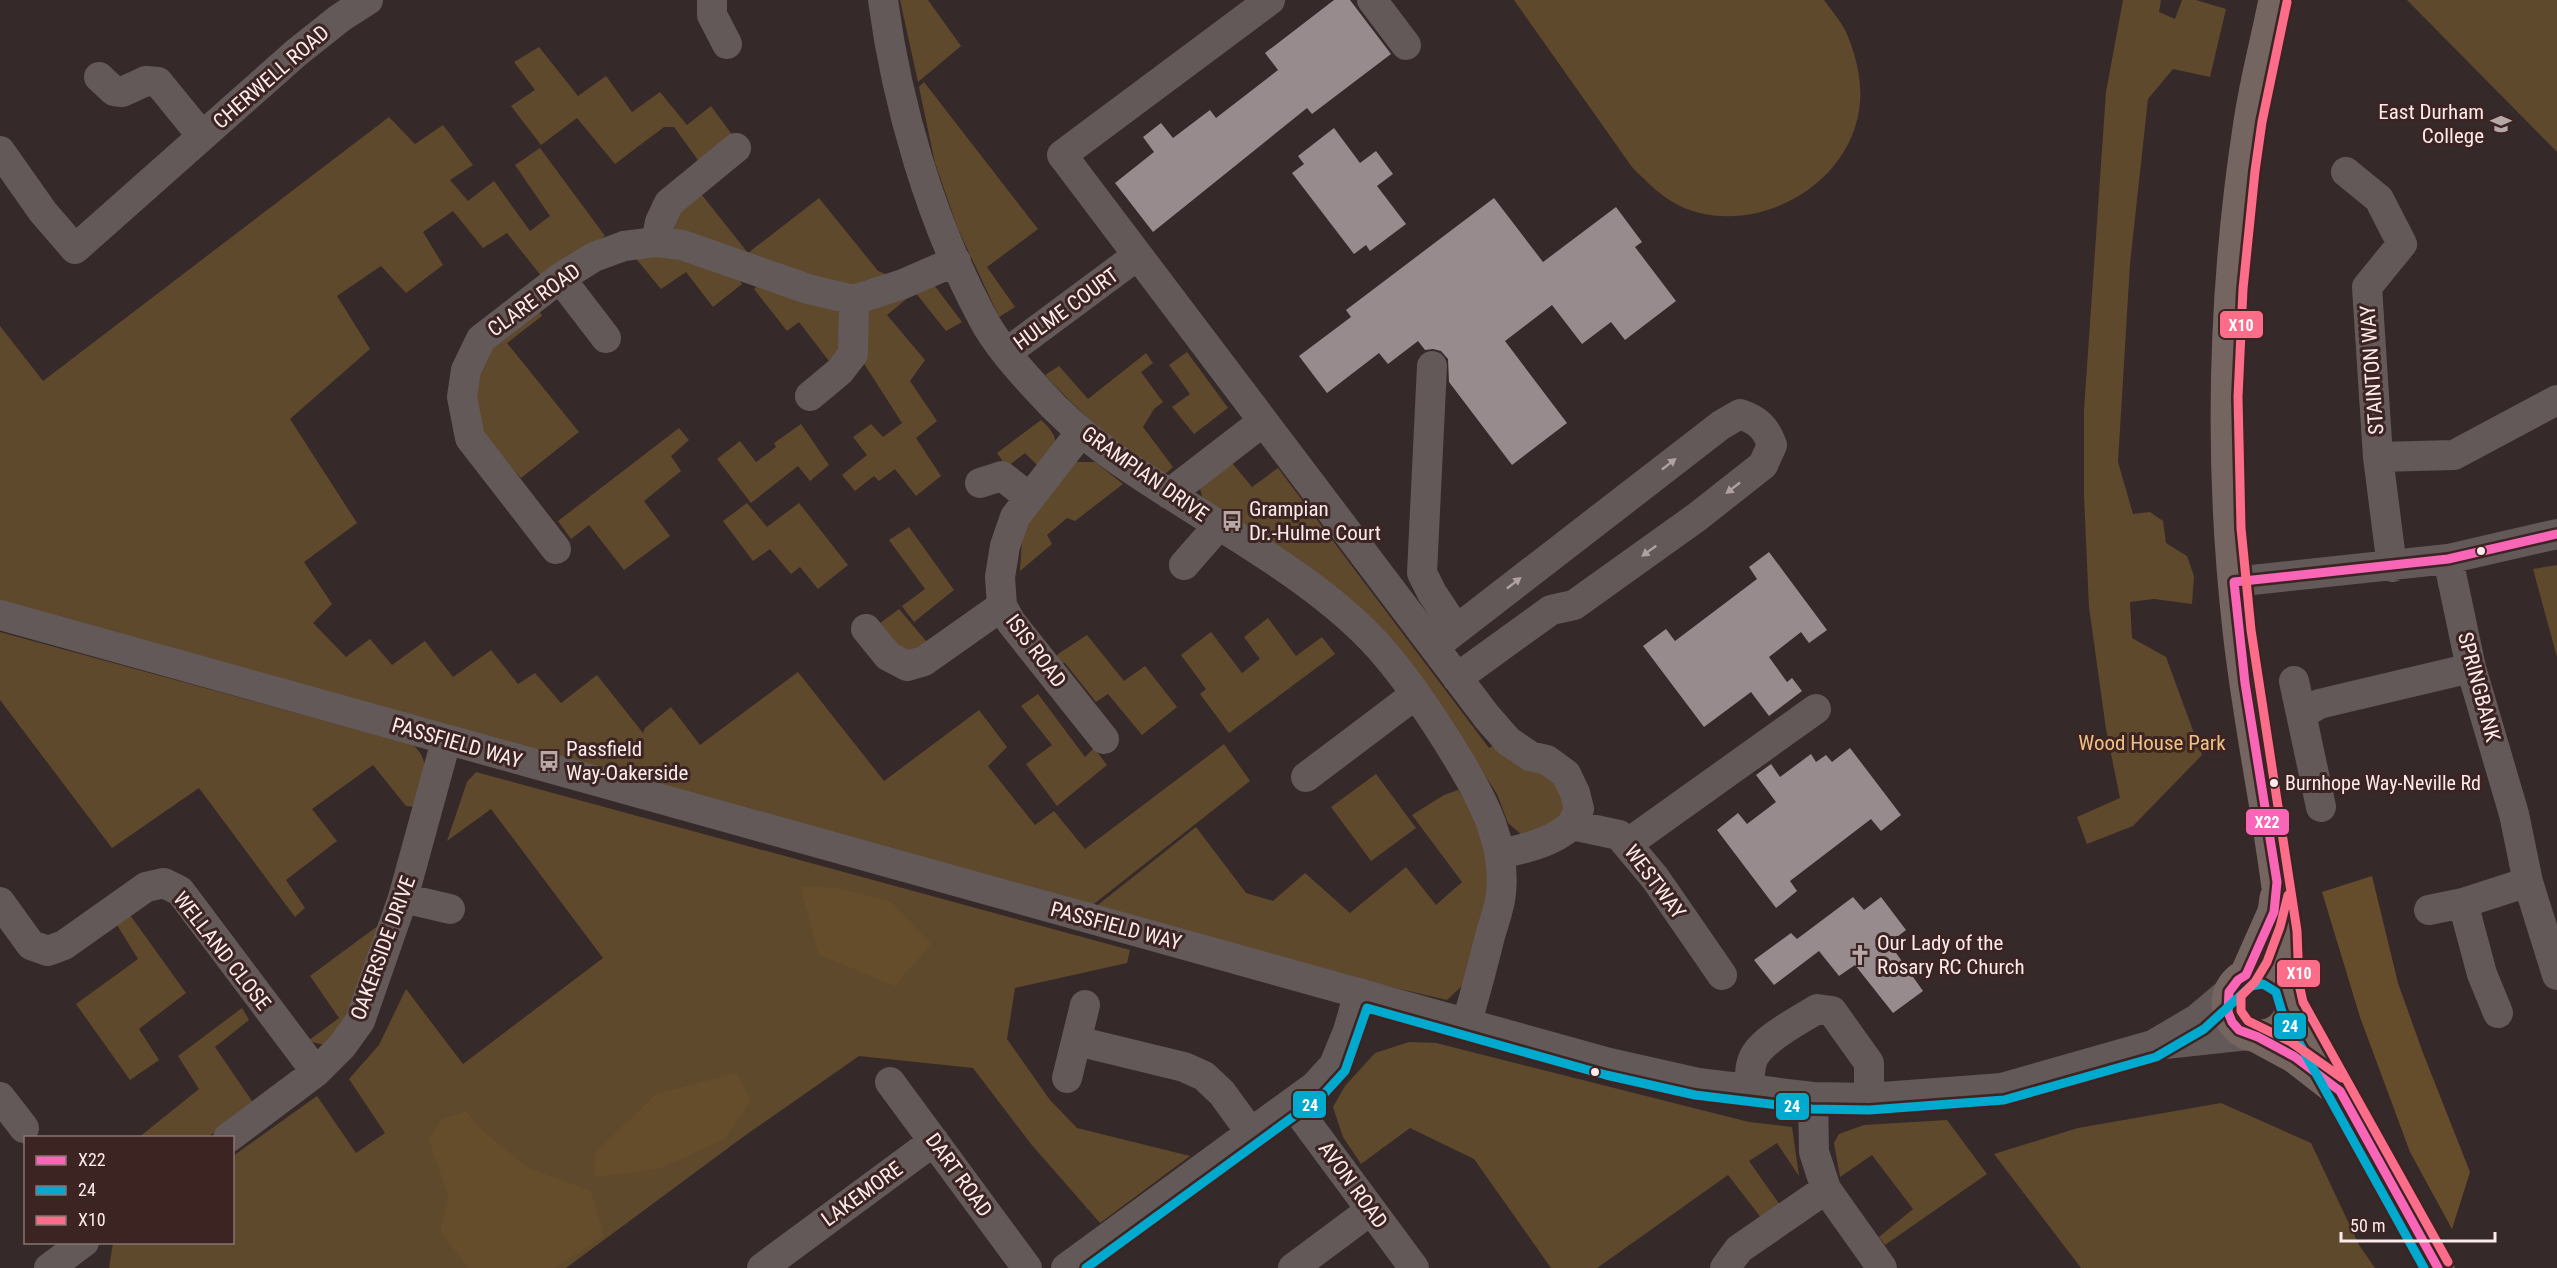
<svg xmlns="http://www.w3.org/2000/svg" width="2557" height="1268" font-family="'Roboto Condensed',sans-serif">
  <rect width="100%" height="100%" fill="#362929"/>
  <!-- green -->
  <path fill="#5f492c" d="M900 0H928L961 46 918 82Z
    M1514 0H1824C1831 10 1840 20 1845 30 1855 51 1862 79 1860 102 1854 184 1756 239 1682 207 1662 198 1647 182 1632 167Z
    M2123 0H2161L2159 12 2175 19 2182 0H2196L2226 9 2210 77 2173 69 2148 99 2130 264 2118 462 2133 514 2150 512 2163 521 2166 543 2187 556 2194 576 2192 604 2154 599 2130 602 2132 638 2166 657 2202 755 2133 826 2087 844 2077 817 2120 798 2106 729 2089 607 2084 496V410L2106 92Z
    M2407 0H2557V152Z
    M539 47 578 96 606 76 632 112 660 92 687 125 711 106 733 136 700 163 674 127H664L615 164 577 118 541 145 511 106 535 90 514 62Z
    M924 82 1038 229 987 267 1015 307 999 317 958 229 935 163 919 87Z
    M389 117 415 144 443 125 473 165 450 180 468 201 494 181 530 231 550 216 515 165 540 148 605 236 542 277 507 233 483 248 453 211 423 232 443 265 406 293 381 266 337 296 370 349 290 419 357 523 304 562 332 604 313 623 346 657 370 639 392 665 425 641 453 677 491 650 518 684 535 673 561 703 597 675 643 733 645 728 671 707 700 745 798 672 884 781 979 710 1007 747 988 766 1035 825 1054 811 1085 849 1224 744 1250 781 1090 907 0 606V326L43 381Z
    M698 190 748 253 819 198 878 271 888 275 847 287 674 231 676 218Z
    M656 252 737 276 742 284 713 307 686 272 661 289 633 255Z
    M934 285 962 322 946 331 915 292 887 315 925 360 910 381 937 421 916 438 941 476 916 496 895 469 879 481 874 476 855 491 842 475 867 455 853 437 871 424 883 437 902 423 863 362 867 310Z
    M757 286 836 309 841 316V354L832 365 799 322 787 331 754 289Z
    M538 309 542 316 507 343 579 432 521 478C509 464 495 451 485 435 471 413 473 373 490 352 503 335 521 323 538 309Z
    M1187 352 1228 408 1194 434 1172 407 1190 394 1169 365Z
    M1146 353 1153 363 1141 372 1163 402 1154 409 1143 427 1173 467 1164 475C1119 448 1081 414 1045 375L1059 366 1088 399Z
    M1041 420C1063 440 1057 447 1040 468L1025 453 1007 467 997 453Z
    M801 424 829 465 810 481 798 466 751 503 717 459 740 441 756 462 776 447 774 443Z
    M679 428 689 440 671 456 681 471 644 501 670 536 624 570 589 525 571 539 558 521Z
    M1228 458 1252 487 1278 468 1489 748 1498 743 1562 782 1566 821 1522 835 1508 823 1497 794 1449 720 1203 501 1199 483Z
    M1074 462H1095L1123 484 1075 521 1067 518 1047 535 1052 544 1020 571 1023 525Z
    M747 503 767 527 799 503 848 565 818 589 800 567 791 574 770 549 753 561 723 521Z
    M909 527 954 590 914 622 902 606 925 589 889 540Z
    M2557 565V657L2533 569Z
    M899 609 931 647C898 658 898 649 875 627Z
    M1268 618 1296 656 1322 637 1335 654 1229 733 1200 694 1206 689 1181 655 1211 632 1242 673 1260 659 1244 637Z
    M0 632 413 745C434 764 422 782 417 807L406 806 373 765 312 809 337 841 286 880 305 908 295 917 199 788 112 848 0 700Z
    M1087 635 1124 681 1145 666 1177 707 1142 735 1108 694 1096 702 1065 663 1054 662 1058 654Z
    M1038 694 1085 757 1094 748 1107 765 1057 806 1026 764 1052 745 1021 706Z
    M476 772 1130 950 1127 963 1015 988 1007 1039 1050 1100 1077 1128 1190 1156 1100 1223 1031 1144 973 1068 859 1056 743 1137 566 1268H109L113 1243 232 1242 233 1156 317 1096 356 1153 385 1133 349 1079 379 1045 406 989 463 1064 603 958 491 809 447 841 467 782Z
    M1376 774 1416 828 1371 861 1331 807Z
    M1458 790 1484 831 1489 867 1486 901 1463 985 1447 1000 1353 978 1094 908 1196 827 1246 893 1273 901 1305 873 1350 913 1406 867 1436 905 1462 882 1412 815 1444 795Z
    M130 915 186 993 139 1029 159 1060 130 1080 76 1004 138 959 117 925Z
    M379 925 370 978 328 1046 308 1041 339 1018 310 976Z
    M242 1008 249 1020 215 1047 254 1104 208 1137 138 1138 199 1089 178 1056Z
    M1409 1042 1436 1043 1749 1122 1792 1127 1799 1176 1777 1143 1749 1161 1780 1205 1762 1219 1728 1175 1597 1268H1551L1474 1159 1410 1128 1361 1164 1343 1137 1333 1107 1345 1086 1375 1053Z
    M2221 1103 2311 1143 2359 1245 2375 1268H2081L1994 1154 2078 1128Z
    M1947 1120 1987 1174 1885 1245 1879 1237 1913 1209 1872 1155 1840 1177 1834 1143 1839 1134 1864 1125Z"/>
  <!-- forest -->
  <path fill="#654c2b" d="M2372 876 2398 983 2423 1053 2470 1172 2452 1229 2410 1152 2360 1017 2322 892Z
    M800 886 837 888 891 902 931 944 895 986 819 955Z
    M737 1073 751 1100 725 1139 659 1169 594 1177 595 1153 656 1094Z
    M466 1111 483 1131 528 1168 591 1191 604 1236 554 1268H468L440 1230 449 1198 429 1140 442 1119Z"/>
  <!-- building -->
  <path fill="#978b8d" d="M1334 0H1350L1391 54 1312 114 1307 108 1153 232 1115 183 1154 152 1143 137 1161 123 1173 138 1210 110 1216 118 1278 70 1265 53Z
    M1334 128 1360 163 1376 151 1393 174 1377 186 1406 224 1370 251 1366 245 1354 254 1292 173 1304 164 1298 156Z
    M1494 198 1543 262 1616 207 1642 242 1635 247 1676 301 1625 340 1611 322 1582 344 1552 305 1505 341 1567 423 1512 465 1449 382 1448 359 1441 351 1433 349 1425 350 1418 341 1388 364 1379 353 1327 393 1299 356 1351 317 1346 310Z
    M1769 552 1827 630 1809 643 1801 632 1769 657 1787 682 1792 678 1802 691 1769 716 1751 692 1704 727 1643 646 1666 629 1675 641 1757 579 1749 567Z
    M1850 748 1901 815 1881 831 1871 819 1790 881 1797 891 1776 908 1717 830 1738 813 1747 824 1776 802 1756 775 1771 764 1780 777 1811 754 1816 762 1826 755 1832 762Z
    M1853 897 1864 910 1881 897 1906 930 1889 943 1923 991 1893 1013 1855 965 1839 976 1819 951 1774 985 1754 960 1791 933 1797 939Z"/>
  <g fill="none" stroke-linecap="round" stroke-linejoin="round">
    <!-- minor -->
    <path stroke="#645959" stroke-width="30" d="M712 0V15L727 44
      M883 0C897 106 931 221 981 315 995 343 1018 368 1039 391 1088 447 1155 484 1217 524 1273 559 1335 598 1379 647 1410 682 1436 722 1460 762 1484 802 1506 844 1501 893 1500 907 1494 922 1490 936 1483 965 1475 994 1467 1022
      M1270 0 1062 155 1487 717 1508 741 1530 756 1547 760 1566 774 1575 793 1579 809 1572 825
      M1372 0 1406 45
      M99 77 114 91 122 92 146 81 158 82 202 136
      M0 151 43 212 75 249 296 53 340 18 368 0
      M2346 172 2379 199 2402 244 2367 287 2378 457 2392 567
      M656 242 660 222 669 203 736 148
      M560 278 606 338
      M1006 353 1126 264
      M1432 366 1422 573 1432 593 1456 629
      M810 396 840 371 853 354 854 300
      M1081 432 1015 517 1005 546 1000 577 1002 606 1011 622 1104 739
      M2378 457 2454 455 2557 400
      M980 483 1002 476 1030 498
      M1169 494 1252 430
      M556 549 470 438 462 397 466 370 481 339 560 278 594 257 624 246 656 242 682 245 808 289 854 300 903 284 956 261
      M2448 559 2471 668 2514 814 2528 882 2557 975
      M1184 565 1219 525
      M2234 582 2448 559 2557 534
      M0 615 1609 1063 1698 1083 1813 1097 1869 1098 2002 1088 2153 1045 2197 1019 2229 992
      M866 629 888 656 907 666 924 661 1002 606
      M1434 647 1721 425 1740 414C1758 420 1766 428 1772 445L1763 465 1697 517 1574 605 1551 610 1457 678
      M2294 681 2321 807
      M2302 714 2319 704 2471 668
      M1306 777 1416 694
      M1627 844 1816 709
      M1500 854C1527 848 1551 843 1572 825L1619 835 1655 878 1722 975
      M403 898 450 909
      M0 902 31 945 48 951 64 945 146 887 164 883 180 891 316 1072
      M2463 903 2482 974 2498 1013
      M2429 910 2463 903 2528 882
      M1077 1041 1184 1067 1204 1076 1222 1093 1251 1133
      M2165 1044 2248 1035
      M1067 1078 1085 1005
      M890 1082 1027 1268
      M1749 1091C1750 1082 1749 1071 1752 1062 1757 1041 1799 1021 1817 1009L1832 1011 1869 1063V1098
      M0 1097 24 1128
      M1813 1097 1814 1152 1826 1189 1882 1268
      M1292 1103 1414 1268
      M228 1138 316 1072 342 1046 360 1021 403 898 446 741
      M49 1268 84 1242
      M762 1268 934 1141
      M1066 1268 1315 1086 1334 1065 1348 1031 1359 993
      M1293 1268 1371 1210
      M1725 1268 1739 1249 1826 1189"/>
    <!-- major -->
    <path stroke="#756561" stroke-width="33" d="M2275 0C2267 41 2256 81 2250 122 2224 290 2220 461 2239 630 2252 750 2282 866 2287 986
      M2228 1004a32 32 0 1 1 64 0a32 32 0 1 1-64 0Z
      M2246 975 2274 912 2276 898
      M2292 1006 2438 1268
      M2258 1037 2295 1057 2331 1085"/>
    <defs>
      <path id="bus-1" d="M2234 582 2245 683 2277 882 2274 912 2246 975 2238 980 2229 992 2228 1012 2232 1022 2239 1030 2258 1037 2295 1057 2340 1091 2438 1268
        M2234 582 2448 559 2557 534"/>
      <path id="bus-2" d="M1086 1268 1323 1095 1345 1071 1367 1008 1606 1075 1695 1095 1812 1109 1869 1110 2004 1100 2156 1057 2204 1029 2251 986 2263 984 2276 992 2282 1012 2424 1268"/>
      <path id="bus-3" d="M2287 2 2262 122 2255 171 2243 289 2238 397 2241 528 2251 630 2297 931 2299 984 2303 1002 2448 1262
        M2288 895 2280 927 2267 962 2255 982 2241 996V1011L2248 1021 2291 1042 2342 1078"/>
    </defs>
    <!-- bus-1 casing -->
    <use href="#bus-1" stroke="#3c2423" stroke-width="14"/>
    <!-- bus-2 casing -->
    <use href="#bus-2" stroke="#3c2423" stroke-width="14"/>
    <!-- bus-3 casing -->
    <use href="#bus-3" stroke="#3c2423" stroke-width="14"/>
    <!-- bus-1 -->
    <use href="#bus-1" stroke="#fa66b7" stroke-width="9"/>
    <!-- bus-2 -->
    <use href="#bus-2" stroke="#00a9ce" stroke-width="9"/>
    <!-- bus-3 -->
    <use href="#bus-3" stroke="#fb6d88" stroke-width="9"/>
  </g>
  <!-- one-way arrows -->
  <defs><path id="oneway-solid" d="M-6-.8H1V-3.2L6.5 0L1 3.2V.8H-6Z" transform="scale(1.5)"/></defs>
  <g fill="#b0a2a2">
    <use href="#oneway-solid" transform="translate(1669 464) rotate(-38)"/>
    <use href="#oneway-solid" transform="translate(1733 488) rotate(142)"/>
    <use href="#oneway-solid" transform="translate(1649 551) rotate(144)"/>
    <use href="#oneway-solid" transform="translate(1514 583) rotate(-38)"/>
  </g>
  <!-- icons -->
  <defs>
    <symbol id="university-bare" viewBox="-9 -9 18 18"><path d="M0-5L7-2L0 1L-7-2ZM-4 1L0 2.5L4 1V4Q0 6-4 4Z" fill="#b7a7a6" stroke="#3c2423" stroke-width="2.5" paint-order="stroke"/></symbol>
    <symbol id="bus-bare" viewBox="-9 -9 18 18"><path d="M-5-6H5V4H4V6H2V4H-2V6H-4V4H-5ZM-3.5-4V0h7V-4ZM-3.5 1.2v1.5H-2V1.2ZM2 1.2v1.5H3.5V1.2Z" fill="#b7a7a6" stroke="#3c2423" stroke-width="2.5" paint-order="stroke"/></symbol>
    <symbol id="church-bare" viewBox="-9 -9 18 18"><path d="M-1.2-6h2.4v3.5h3.3v2.4h-3.3V6h-2.4V-.1h-3.3v-2.4h3.3Z" fill="#b7a7a6" stroke="#3c2423" stroke-width="2.5" paint-order="stroke"/></symbol>
  </defs>
  <g fill-rule="evenodd">
    <use href="#university-bare" x="2486" y="109" width="30" height="30"/>
    <use href="#bus-bare" x="1217" y="506" width="30" height="30"/>
    <use href="#bus-bare" x="534" y="746" width="30" height="30"/>
    <use href="#church-bare" x="1845" y="940" width="30" height="30"/>
  </g>
  <!-- markers -->
  <g fill="#fcebea" stroke="#3c2423" stroke-width="2">
    <circle cx="2481" cy="551" r="5"/>
    <circle cx="2274" cy="783" r="5"/>
    <circle cx="1595" cy="1072" r="5"/>
  </g>
  <g text-anchor="middle" dominant-baseline="central" stroke-width="6" stroke-linejoin="round" paint-order="stroke">
    <!-- bus labels -->
    <g font-size="20" fill="#fcebea" stroke="#3c2423" text-anchor="start">
      <text x="2285" y="783">Burnhope Way-Neville Rd</text>
    </g>
    <!-- street labels -->
    <g font-size="21" fill="#fcebea" stroke="#3c2423">
      <text transform="translate(271 77) rotate(-41)">CHERWELL ROAD</text>
      <text transform="translate(534 300) rotate(-36)">CLARE ROAD</text>
      <text transform="translate(1066 309) rotate(-36)">HULME COURT</text>
      <text transform="translate(2372 370) rotate(-94)">STAINTON WAY</text>
      <text transform="translate(1145 474) rotate(35)">GRAMPIAN DRIVE</text>
      <text transform="translate(1036 651) rotate(53)">ISIS ROAD</text>
      <text transform="translate(2479 687) rotate(75)">SPRINGBANK</text>
      <text transform="translate(457 743) rotate(16)">PASSFIELD WAY</text>
      <text transform="translate(1655 882) rotate(53)">WESTWAY</text>
      <text transform="translate(1116 926) rotate(15)">PASSFIELD WAY</text>
      <text transform="translate(383 948) rotate(-70)">OAKERSIDE DRIVE</text>
      <text transform="translate(222 951) rotate(52)">WELLAND CLOSE</text>
      <text transform="translate(959 1175) rotate(54)">DART ROAD</text>
      <text transform="translate(1353 1185) rotate(54)">AVON ROAD</text>
      <text transform="translate(862 1194) rotate(-36)">LAKEMORE</text>
    </g>
    <!-- poi labels -->
    <g font-size="21" fill="#fcebea" stroke="#3c2423" text-anchor="start">
      <text x="2484" y="112" text-anchor="end">East Durham<tspan x="2484" dy="24">College</tspan></text>
      <text x="1249" y="509">Grampian<tspan x="1249" dy="24">Dr.-Hulme Court</tspan></text>
      <text x="566" y="749">Passfield<tspan x="566" dy="24">Way-Oakerside</tspan></text>
      <text x="1877" y="943">Our Lady of the<tspan x="1877" dy="24">Rosary RC Church</tspan></text>
    </g>
    <!-- park labels -->
    <g font-size="21" fill="#efc182" stroke="#3c2423">
      <text x="2152" y="743">Wood House Park</text>
    </g>
  </g>
  <g stroke="#3c2423" stroke-width="2">
    <rect x="2219" y="310" width="45" height="29" rx="6" fill="#fb6d88"/>
    <rect x="2245" y="808" width="45" height="28" rx="6" fill="#fa66b7"/>
    <rect x="2276" y="959" width="45" height="29" rx="6" fill="#fb6d88"/>
    <rect x="2273" y="1012" width="34" height="28" rx="6" fill="#00a9ce"/>
    <rect x="1292" y="1090" width="35" height="29" rx="6" fill="#00a9ce"/>
    <rect x="1775" y="1092" width="35" height="29" rx="6" fill="#00a9ce"/>
  </g>
  <g font-size="16" text-anchor="middle" font-weight="bold" fill="#fff">
    <text x="2241" y="331">X10</text>
    <text x="2267" y="828">X22</text>
    <text x="2299" y="979">X10</text>
    <text x="2290" y="1032">24</text>
    <text x="1310" y="1111">24</text>
    <text x="1792" y="1112">24</text>
  </g>
  <!-- legend -->
  <rect x="24" y="1136" width="210" height="108" fill="#3c2423" stroke="#897473" stroke-width="1.5"/>
  <rect x="36" y="1156" width="30" height="9" fill="#fa66b7" stroke="#897473" stroke-width="1.5"/>
  <text x="78" y="1166" font-size="18" fill="#fcebea">X22</text>
  <rect x="36" y="1186" width="30" height="9" fill="#00a9ce" stroke="#897473" stroke-width="1.5"/>
  <text x="78" y="1196" font-size="18" fill="#fcebea">24</text>
  <rect x="36" y="1216" width="30" height="9" fill="#fb6d88" stroke="#897473" stroke-width="1.5"/>
  <text x="78" y="1226" font-size="18" fill="#fcebea">X10</text>
  <!-- scale -->
  <path d="M2341 1232v9h154v-9" fill="none" stroke="#fcebea" stroke-width="3"/>
  <text x="2350" y="1232" font-size="18" fill="#fcebea" stroke="#3c2423" stroke-width="4.5" paint-order="stroke">50 m</text>
</svg>
